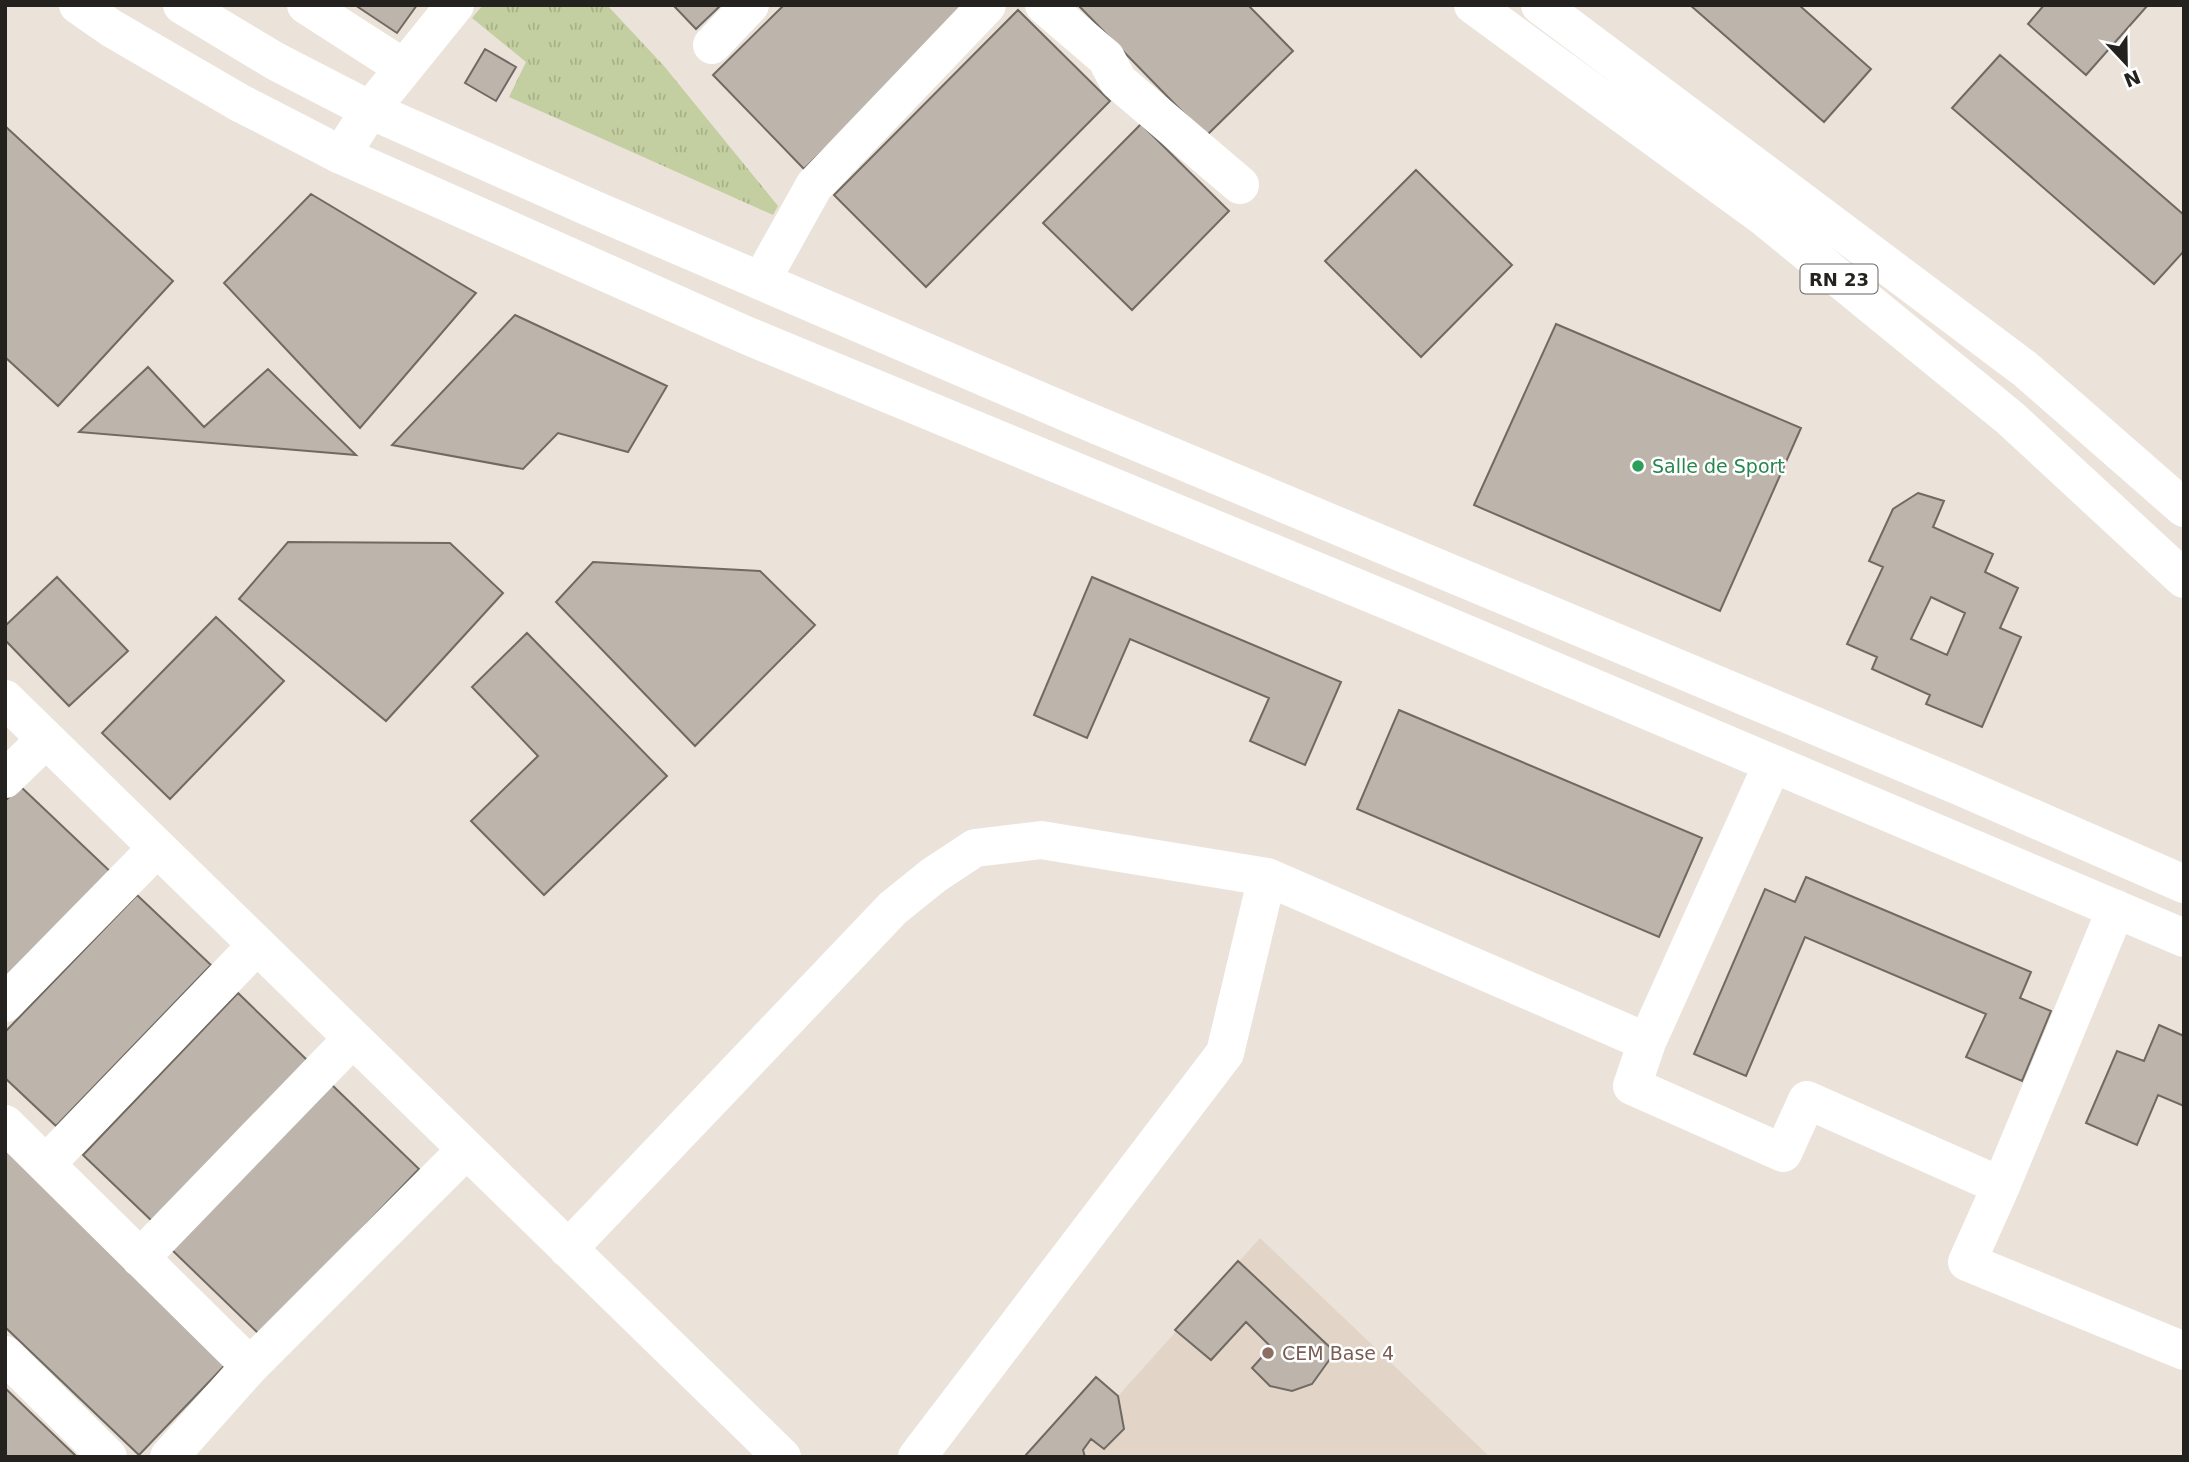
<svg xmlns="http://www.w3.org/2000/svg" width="2189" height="1462" font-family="'DejaVu Sans',sans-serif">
  <defs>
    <pattern id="grass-tufts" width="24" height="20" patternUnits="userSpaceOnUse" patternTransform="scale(1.75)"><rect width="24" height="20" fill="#c3cfa0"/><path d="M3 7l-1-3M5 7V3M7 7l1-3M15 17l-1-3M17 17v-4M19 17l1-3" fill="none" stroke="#a7b189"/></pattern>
  </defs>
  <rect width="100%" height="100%" fill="#ebe3da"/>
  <!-- built -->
  <path fill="#e2d5c7" d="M1260 1238 1490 1457H1024L1096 1377 1118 1396Z"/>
  <!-- grass -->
  <path fill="url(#grass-tufts)" d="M483 5H607L664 66 778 206 773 215 509 97 526 62 472 18Z"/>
  <!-- building -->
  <path fill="#bdb5ac" stroke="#716a62" stroke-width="2" fill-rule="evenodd" d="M355 5H417L397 33Z
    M673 5H721L696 29Z
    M784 5H973L804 169 713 75Z
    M1078 5H1248L1293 51 1206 136Z
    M1690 5H1799L1871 69 1824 122Z
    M2044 5H2148L2086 75 2028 24Z
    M1018 10 1110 101 926 287 834 195Z
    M485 49 516 67 496 101 465 83Z
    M2000 55 2184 215V251L2154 284 1952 108Z
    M1141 124 1229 211 1132 310 1043 223Z
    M5 126 173 281 58 406 5 357Z
    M1416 170 1512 265 1421 357 1325 261Z
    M311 194 476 293 360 428 224 283Z
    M515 315 667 386 628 452 558 433 523 469 392 445Z
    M1556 324 1801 428 1720 611 1474 505Z
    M148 367 204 427 268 369 356 455 79 432Z
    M1918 493 1944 501 1933 527 1993 554 1985 572 2018 588 2000 628 2021 637 1982 727 1926 704 1930 695 1872 669 1877 657 1847 644 1883 567 1869 561 1893 509ZM1931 597 1965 613 1947 655 1911 639Z
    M288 542 450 543 503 593 386 721 239 599Z
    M593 562 760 571 815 625 695 746 556 602Z
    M57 577 128 651 69 706 5 640V626Z
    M1092 577 1341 682 1305 765 1250 741 1269 698 1130 639 1087 738 1034 715Z
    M216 617 284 681 170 799 102 733Z
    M527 633 667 776 544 895 471 821 538 756 472 687Z
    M1399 710 1702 838 1659 937 1357 809Z
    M20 786 115 876 5 991V801Z
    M1806 877 2031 972 2020 998 2051 1011 2022 1081 1966 1057 1986 1014 1805 937 1746 1076 1694 1054 1765 889 1795 902Z
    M137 895 211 965 56 1126 5 1078V1032Z
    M238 993 307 1060 152 1221 83 1155Z
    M2159 1025 2184 1036V1106L2158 1095 2137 1145 2086 1123 2117 1051 2144 1061Z
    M331 1084 419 1169 260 1335 171 1249Z
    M5 1149 228 1362 139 1455 5 1327Z
    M1238 1261 1335 1352 1312 1384 1292 1391 1270 1386 1252 1368 1271 1347 1246 1322 1211 1360 1175 1330Z
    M1096 1377 1118 1396 1124 1429 1104 1449 1091 1439 1083 1450 1085 1457H1024Z
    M5 1388 77 1457H5Z"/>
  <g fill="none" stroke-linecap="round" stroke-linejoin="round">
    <!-- street -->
    <path stroke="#fff" stroke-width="38" d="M306 5 404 68
      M1044 5 1106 58 1118 81 1240 185
      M712 45 750 5
      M341 155 370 110 455 5
      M761 281 814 186 987 5
      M5 699 782 1457
      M1772 765 1647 1042 1632 1086 1783 1153 1807 1100 2001 1186
      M5 779 46 739
      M2116 909 2001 1186 1967 1262 2184 1351
      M5 1003 157 848
      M5 1124 250 1366
      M46 1164 257 945
      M568 1249 893 908 934 875 975 848 1041 840 1267 877 1647 1042
      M140 1258 352 1039
      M5 1355 108 1457
      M169 1457 250 1366 466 1150
      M917 1457 1225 1053 1267 877"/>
    <!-- secondary -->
    <path stroke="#fff" stroke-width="38" d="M78 5 111 28 240 103 341 155 748 336 1396 604 2184 938
      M182 5 275 61 370 110 593 209 1075 416 1959 786 2184 884"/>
    <!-- primary -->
    <path stroke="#fff" stroke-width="38" d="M1473 5 1765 218 2010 418 2184 579
      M1540 5 2025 369 2184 508"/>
  </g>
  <!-- markers -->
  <circle fill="#2e9e5b" stroke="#fff" stroke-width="2.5" cx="1638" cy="466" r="7"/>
  <circle fill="#8d6e63" stroke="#fff" stroke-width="2.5" cx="1268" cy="1353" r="7"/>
  <g text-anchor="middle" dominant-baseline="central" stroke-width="5" stroke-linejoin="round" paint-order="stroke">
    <!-- shield labels -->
    <rect fill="#fff" stroke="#666462" stroke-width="2" x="1800.5" y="264.5" width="77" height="29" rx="5"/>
    <g font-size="18" font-weight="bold" fill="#24221e">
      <text x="1839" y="279">RN 23</text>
    </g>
    <!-- leisure labels -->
    <g font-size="19" fill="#27864d" stroke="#fff" text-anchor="start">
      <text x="1652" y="466">Salle de Sport</text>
    </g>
    <!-- education labels -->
    <g font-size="19" fill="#785e54" stroke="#fff" text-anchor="start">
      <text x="1282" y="1353">CEM Base 4</text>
    </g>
  </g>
  <!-- border -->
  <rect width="2189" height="1462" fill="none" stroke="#24221e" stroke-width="14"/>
  <!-- north arrow -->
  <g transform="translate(2126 63) rotate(158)" stroke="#ffffff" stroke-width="5" paint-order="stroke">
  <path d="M0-5L12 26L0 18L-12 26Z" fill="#24221e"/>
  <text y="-10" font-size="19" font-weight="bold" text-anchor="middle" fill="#24221e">N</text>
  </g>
</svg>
